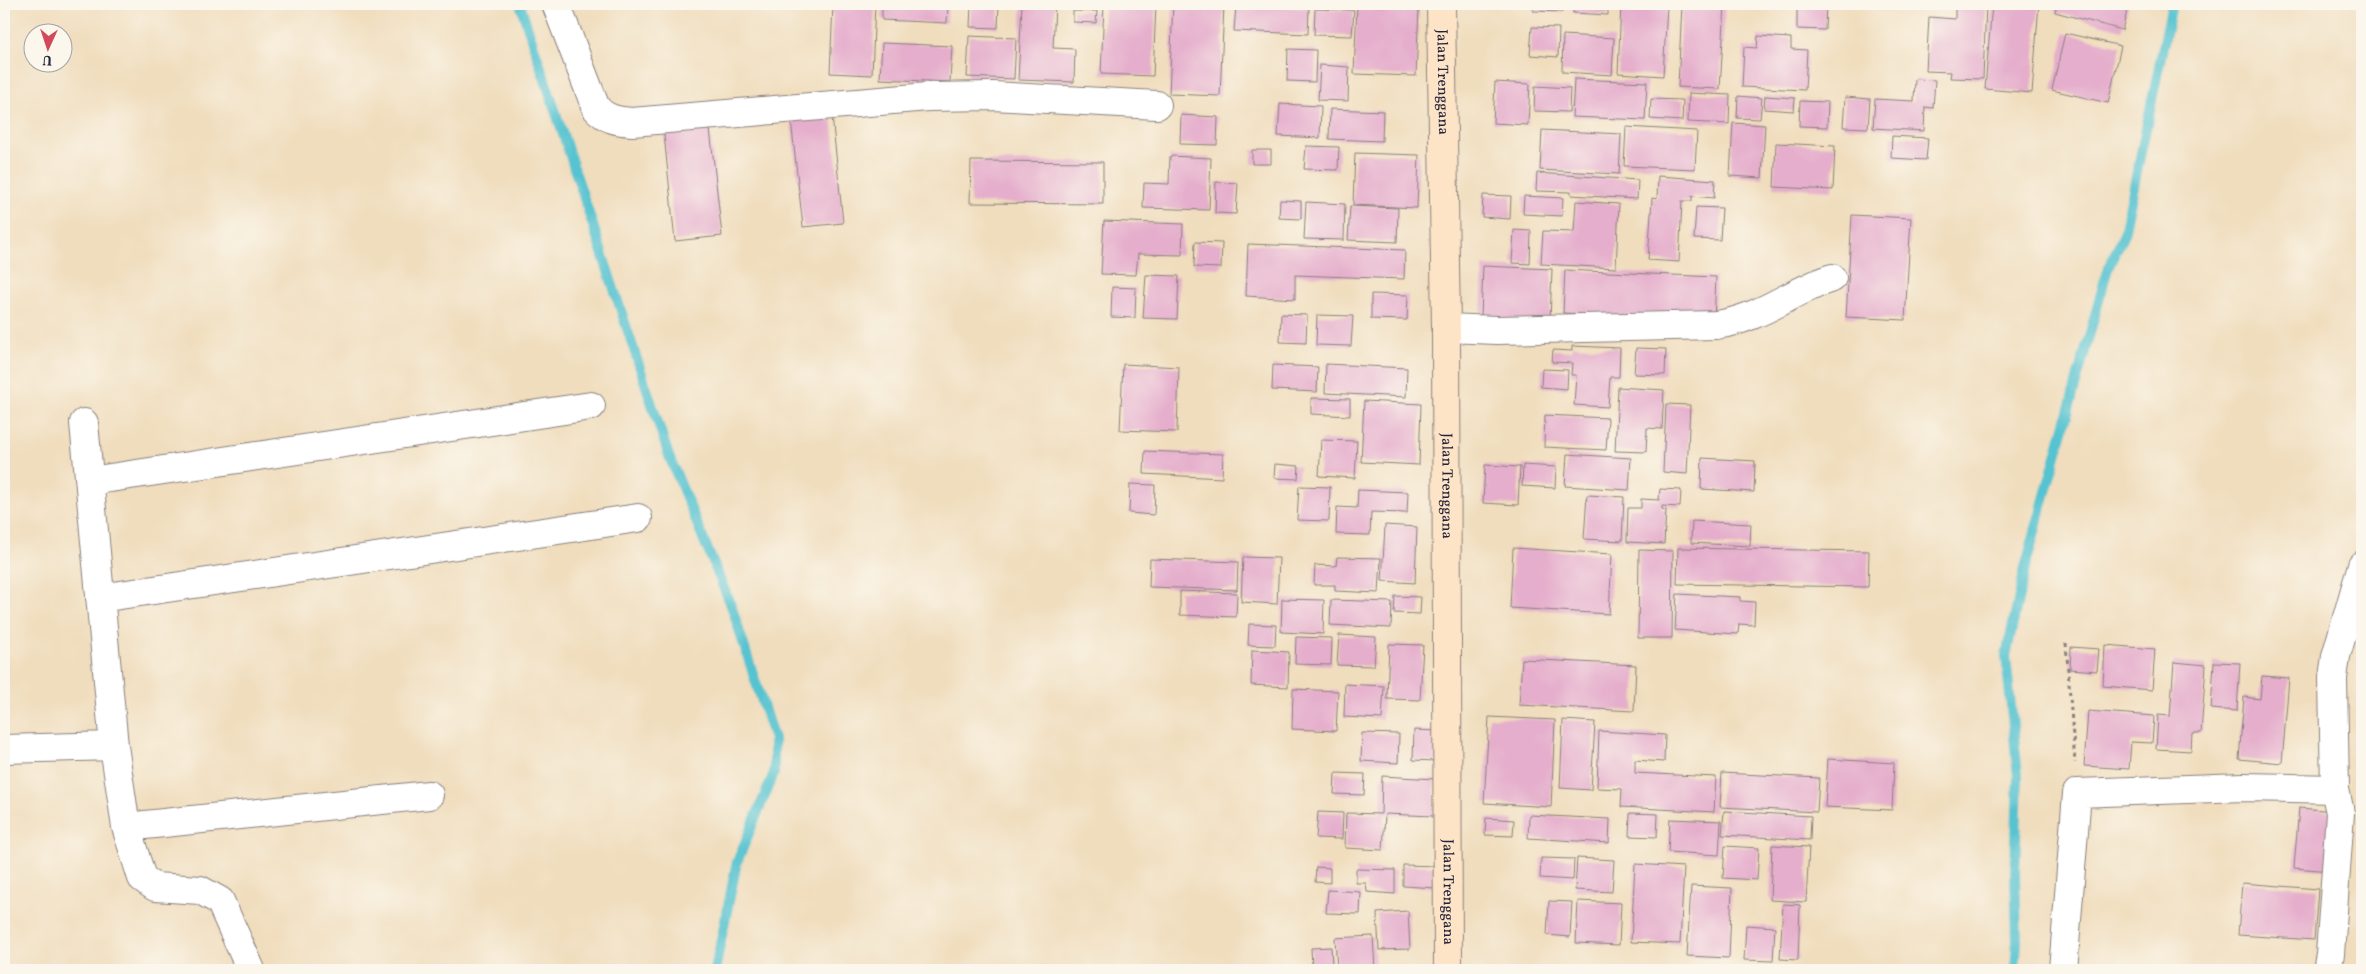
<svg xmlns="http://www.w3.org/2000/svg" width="2366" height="974" font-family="Vollkorn,serif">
  <rect width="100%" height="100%" fill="#fbf7ec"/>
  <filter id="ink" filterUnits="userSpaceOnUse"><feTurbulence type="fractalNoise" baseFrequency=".02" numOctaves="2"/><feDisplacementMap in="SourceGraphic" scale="10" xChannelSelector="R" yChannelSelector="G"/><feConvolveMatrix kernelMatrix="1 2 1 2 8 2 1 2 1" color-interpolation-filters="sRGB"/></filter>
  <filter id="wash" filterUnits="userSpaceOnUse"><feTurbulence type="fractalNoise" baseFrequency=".0096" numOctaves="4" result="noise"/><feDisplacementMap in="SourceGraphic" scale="20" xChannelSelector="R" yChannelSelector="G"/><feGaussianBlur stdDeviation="1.12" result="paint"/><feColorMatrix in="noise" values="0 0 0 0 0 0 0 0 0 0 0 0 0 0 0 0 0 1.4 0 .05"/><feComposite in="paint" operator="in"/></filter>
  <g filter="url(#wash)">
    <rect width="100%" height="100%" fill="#f0ddbd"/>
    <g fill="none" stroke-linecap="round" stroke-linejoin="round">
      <!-- stream -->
      <path stroke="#57c3d0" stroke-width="10" d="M520 4 669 456 732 608 774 739V773L737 862 715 970
        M2015 970 2017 941 2015 875 2018 776 2006 656 2026 564 2108 268 2124 234 2172 4"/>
    </g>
    <g id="blocks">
      <!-- building -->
      <path fill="#e5aecc" d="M833 4H875L872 75 830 73Z
        M882 4H948L947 23 882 20Z
        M971 4H999L998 28 970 27Z
        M1022 4H1055L1053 48 1075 49 1074 82 1018 80Z
        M1080 4H1098V8L1080 7Z
        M1104 4H1156L1153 76 1101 74Z
        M1173 4 1224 5 1220 96 1169 94Z
        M1533 4H1563V12L1533 11Z
        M1573 4H1608V15L1573 13Z
        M1621 4 1667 5 1663 76 1618 73Z
        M1682 4H1725L1720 89 1678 87Z
        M1797 4H1826L1825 30 1797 29Z
        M1955 4H1986L1983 79 1950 78 1951 72 1926 71 1929 17 1955 19Z
        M1992 4H2039L2032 93 1985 89Z
        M2057 4H2129L2122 30 2055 12Z
        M1236 5 1309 8 1308 34 1234 31Z
        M1357 5 1419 7 1416 76 1354 74Z
        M1315 9 1354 10 1352 36 1314 35Z
        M1073 11H1097L1096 23 1073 22Z
        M1532 27 1559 28 1558 57 1530 55Z
        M2065 33 2121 46 2108 103 2052 90Z
        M1563 35 1614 38 1612 75 1562 72Z
        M969 36 1016 38 1014 79 967 77Z
        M1758 36 1791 38V49L1807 50 1805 90 1742 87 1744 47 1757 48Z
        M882 43 952 46 950 82 880 79Z
        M1288 49 1316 50 1315 82 1287 81Z
        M1320 65 1349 67 1348 101 1318 100Z
        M1574 79 1647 82 1645 120 1572 117Z
        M1915 79 1935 80 1933 108 1925 107 1924 131 1873 128 1875 99 1914 101Z
        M1495 82 1530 84 1528 125 1493 123Z
        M1535 86 1570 88 1569 112 1534 111Z
        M1689 93 1730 95 1729 124 1688 122Z
        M1738 96 1762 98 1760 119 1737 118Z
        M1765 96 1795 98 1794 111 1764 109Z
        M1845 97 1870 99 1868 128 1843 127Z
        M1651 99 1683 100 1682 121 1650 119Z
        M1800 101 1828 102 1827 127 1799 126Z
        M1280 104 1321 106 1320 138 1278 136Z
        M1330 109 1383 111 1382 141 1329 139Z
        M1181 115 1218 117 1217 145 1180 144Z
        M832 116 843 223 803 227 791 120Z
        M709 120 722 236 675 241 663 125Z
        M1733 123 1765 125 1762 178 1730 176Z
        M1626 127 1697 131 1695 169 1624 166Z
        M1542 130 1621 134 1619 174 1540 170Z
        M1892 136 1928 138 1926 160 1891 158Z
        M1776 143 1835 146 1833 190 1774 187Z
        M1306 146 1339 147 1338 170 1304 169Z
        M1252 150H1271V164H1252Z
        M1355 153 1419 155 1417 208 1353 205Z
        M1170 156 1211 158 1209 210 1143 208 1144 183 1169 184Z
        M971 161 1103 162V204L970 203Z
        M1537 173 1638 180 1637 199 1571 195V192L1536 191Z
        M1658 176 1715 180 1714 198 1692 196V201H1682L1679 262 1648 260 1652 198 1657 199Z
        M1216 182 1238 183 1236 214 1215 213Z
        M1483 195 1511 196 1510 219 1482 217Z
        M1524 196 1563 198 1562 216 1523 214Z
        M1280 200 1301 201V219L1279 218Z
        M1576 201 1619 204 1616 268 1541 264 1543 231 1574 232Z
        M1306 202 1345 204 1344 240 1304 239Z
        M1350 206 1398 208 1397 242 1348 240Z
        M1696 207 1722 208 1720 240 1694 239Z
        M1852 215 1911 218 1905 320 1846 317Z
        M1104 221 1183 224 1182 255 1138 254 1136 275 1101 274Z
        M1514 230 1531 231 1530 264 1512 263Z
        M1195 242 1222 243 1221 268 1194 267Z
        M1248 244 1405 250 1404 279 1295 275V299L1246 296Z
        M1483 266 1552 269 1550 321 1481 317Z
        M1565 270 1716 277 1714 321 1563 313Z
        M1146 275 1179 276 1177 319 1143 318Z
        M1112 287 1136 288 1135 318 1111 317Z
        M1371 294 1408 295 1407 320 1371 319Z
        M1281 314 1307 315 1306 343 1280 342Z
        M1317 315 1353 316 1351 346 1316 345Z
        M1572 346 1620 348 1619 377H1610L1608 407 1574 405 1576 375H1571L1572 363 1552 362 1553 350 1572 351Z
        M1636 348 1666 349 1665 375 1634 374Z
        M1123 364 1179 367 1177 432 1120 430Z
        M1326 364 1407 368 1406 397 1325 393Z
        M1273 365 1318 367 1317 392 1272 390Z
        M1542 369 1568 370 1567 389 1541 387Z
        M1618 387 1664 390 1662 429 1647 428 1646 452 1615 451Z
        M1311 398 1350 399V416L1311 414Z
        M1364 401 1421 404 1419 465 1361 462Z
        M1666 404 1690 405 1687 474 1663 472Z
        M1545 415 1608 418 1606 450 1544 447Z
        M1321 440 1357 441 1355 478 1319 476Z
        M1145 451 1223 454 1222 478 1144 474Z
        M1567 454 1631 458 1629 490 1565 486Z
        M1702 458 1755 461 1754 492 1701 489Z
        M1275 464 1299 466 1298 479 1274 478Z
        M1485 465 1520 467 1518 505 1483 503Z
        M1523 465 1556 467 1555 488 1522 486Z
        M1130 484 1155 485 1154 515 1129 513Z
        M1299 486 1330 487 1329 521 1297 520Z
        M1660 489 1681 490 1680 507 1662 506V509L1666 510 1664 544 1627 542 1628 508H1641V499L1659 500Z
        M1358 490 1408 492 1407 513 1371 512 1370 535 1336 534 1337 507 1357 508Z
        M1587 495 1624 497 1622 541 1584 539Z
        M1692 521 1751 524 1750 546 1691 543Z
        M1385 525 1417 527 1415 583 1382 581Z
        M1513 548 1612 554 1609 614 1510 608Z
        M1678 548 1869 551 1868 587 1677 584Z
        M1639 550 1673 551 1672 638H1638Z
        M1243 557 1279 558 1277 604 1241 602Z
        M1337 557 1381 558 1379 593 1335 591V585H1314L1315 565 1336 566Z
        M1150 559 1238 562 1237 590 1149 587Z
        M1180 591 1237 593 1236 617 1180 615Z
        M1677 594 1740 597V601L1755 602 1754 625 1739 624 1738 634 1675 630Z
        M1395 596 1421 597 1420 614 1394 613Z
        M1282 599 1324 600 1323 634 1281 632Z
        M1331 600 1392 602 1391 628 1330 625Z
        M1249 624 1276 625 1275 646 1248 645Z
        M1339 635 1376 637 1374 666 1337 665Z
        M1296 637 1332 638 1331 665 1295 664Z
        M1389 644 1423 645 1420 700 1387 699Z
        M2105 645 2155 649 2152 690 2103 686Z
        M2071 647 2099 649 2097 671 2070 669Z
        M1252 650 1289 652 1288 687 1251 685Z
        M1522 659 1636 665 1634 711 1519 705Z
        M2174 662 2206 665 2201 733H2192L2191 751 2156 749 2158 715 2170 716Z
        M2214 662 2240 663 2237 711 2211 709Z
        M2262 676 2289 678 2282 763 2239 759 2244 697 2260 699Z
        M1345 684 1384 686 1382 719 1344 717Z
        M1293 689 1338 691 1336 731 1292 729Z
        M2088 711 2154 716 2152 743 2131 742 2129 769 2084 766Z
        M1489 717 1555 720 1551 807 1484 803Z
        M1563 720 1595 722 1591 790 1560 788Z
        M1414 730 1438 731 1436 761 1413 760Z
        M1599 731 1665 735 1664 762 1635 760V773L1716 777 1714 812 1621 807 1622 789 1597 788Z
        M1362 733 1399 734 1398 763 1361 761Z
        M1828 759 1894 763 1892 810 1825 807Z
        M1335 773 1365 774 1364 795 1334 794Z
        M1722 773 1819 778 1817 812 1720 807Z
        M1382 776 1435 779 1434 816 1385 814 1383 850 1345 848 1346 813 1381 814Z
        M2299 808 2335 811 2331 871 2294 868Z
        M1724 811 1811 816 1810 840 1722 835Z
        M1318 812 1343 813 1342 839 1316 838Z
        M1630 813 1658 814 1657 837 1629 836Z
        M1529 815 1610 819 1609 843 1528 838Z
        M1486 818 1514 820 1513 836 1485 835Z
        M1670 819 1721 821 1719 855 1668 852Z
        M1772 845 1809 847 1806 902 1770 900Z
        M1725 846 1759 848 1757 880 1723 878Z
        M1541 858 1574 859 1573 880 1540 878Z
        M1577 858 1614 860 1612 892 1575 890Z
        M1635 864 1684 867 1680 944 1631 942Z
        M1403 865 1438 866 1436 888 1403 886Z
        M1316 867 1330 868V883L1315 882Z
        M1356 869 1395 870V894L1367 892 1366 883H1356Z
        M2242 883 2318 889 2314 940 2238 935Z
        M1691 886 1732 888 1729 958 1687 956Z
        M1328 890 1361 892 1360 914 1326 913Z
        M1549 901 1572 902 1570 937 1547 935Z
        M1578 901 1621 903 1619 945 1576 943Z
        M1783 904 1800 905 1798 960 1780 959Z
        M1408 911 1410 949 1379 950 1377 913Z
        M1746 925 1775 927 1773 961 1744 960Z
        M1373 936 1375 970H1337L1335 938Z
        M1331 947 1332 965 1312 966 1311 948Z"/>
    </g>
  </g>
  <g filter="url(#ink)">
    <use href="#blocks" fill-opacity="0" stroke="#89807c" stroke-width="1"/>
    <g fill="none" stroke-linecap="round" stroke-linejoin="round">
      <defs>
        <path id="minor" d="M556 4 596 108C606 119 617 121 632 122L928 97 993 96 1157 105
          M1446 328 1497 330 1716 325C1761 319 1791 291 1832 278
          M84 423 114 746
          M90 481 591 406
          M100 598 638 518
          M4 749 114 746 126 827 142 878 155 887 200 890 220 901 251 970
          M126 827 429 795
          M2063 970 2077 793 2243 787 2335 789
          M2327 970 2330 954 2340 813 2335 789 2333 678 2336 656 2362 565"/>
        <g id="secondary">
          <path id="s1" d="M1441 4 1446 328 1448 970"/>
        </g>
      </defs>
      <!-- minor casing -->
      <use href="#minor" stroke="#89807c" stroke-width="30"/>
      <!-- secondary casing -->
      <use href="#secondary" stroke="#89807c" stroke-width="30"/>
      <!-- path -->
      <path stroke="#89807c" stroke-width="3" stroke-dasharray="4 4" stroke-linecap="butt" d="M2066 643 2075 763"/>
      <!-- minor -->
      <use href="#minor" stroke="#fff" stroke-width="28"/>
      <!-- secondary -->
      <use href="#secondary" stroke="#fee4c6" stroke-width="28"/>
    </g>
  </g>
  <g text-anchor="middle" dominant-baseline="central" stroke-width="4.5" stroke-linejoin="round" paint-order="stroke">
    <!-- street labels -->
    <g font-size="15" fill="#22223b" stroke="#fbf7ec">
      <text stroke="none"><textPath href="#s1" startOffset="78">Jalan Trenggana</textPath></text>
      <text stroke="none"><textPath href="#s1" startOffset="482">Jalan Trenggana</textPath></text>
      <text stroke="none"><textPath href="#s1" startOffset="888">Jalan Trenggana</textPath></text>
    </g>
  </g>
  <!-- margin -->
  <rect width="2366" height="974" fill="none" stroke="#fbf7ec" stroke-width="20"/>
  <!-- north arrow -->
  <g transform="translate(48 48) rotate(183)"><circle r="24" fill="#fbf7ec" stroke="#a4a2a5"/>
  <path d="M0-4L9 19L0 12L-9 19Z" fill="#d1495b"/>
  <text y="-8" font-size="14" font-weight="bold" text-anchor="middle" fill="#22223b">U</text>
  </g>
</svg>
